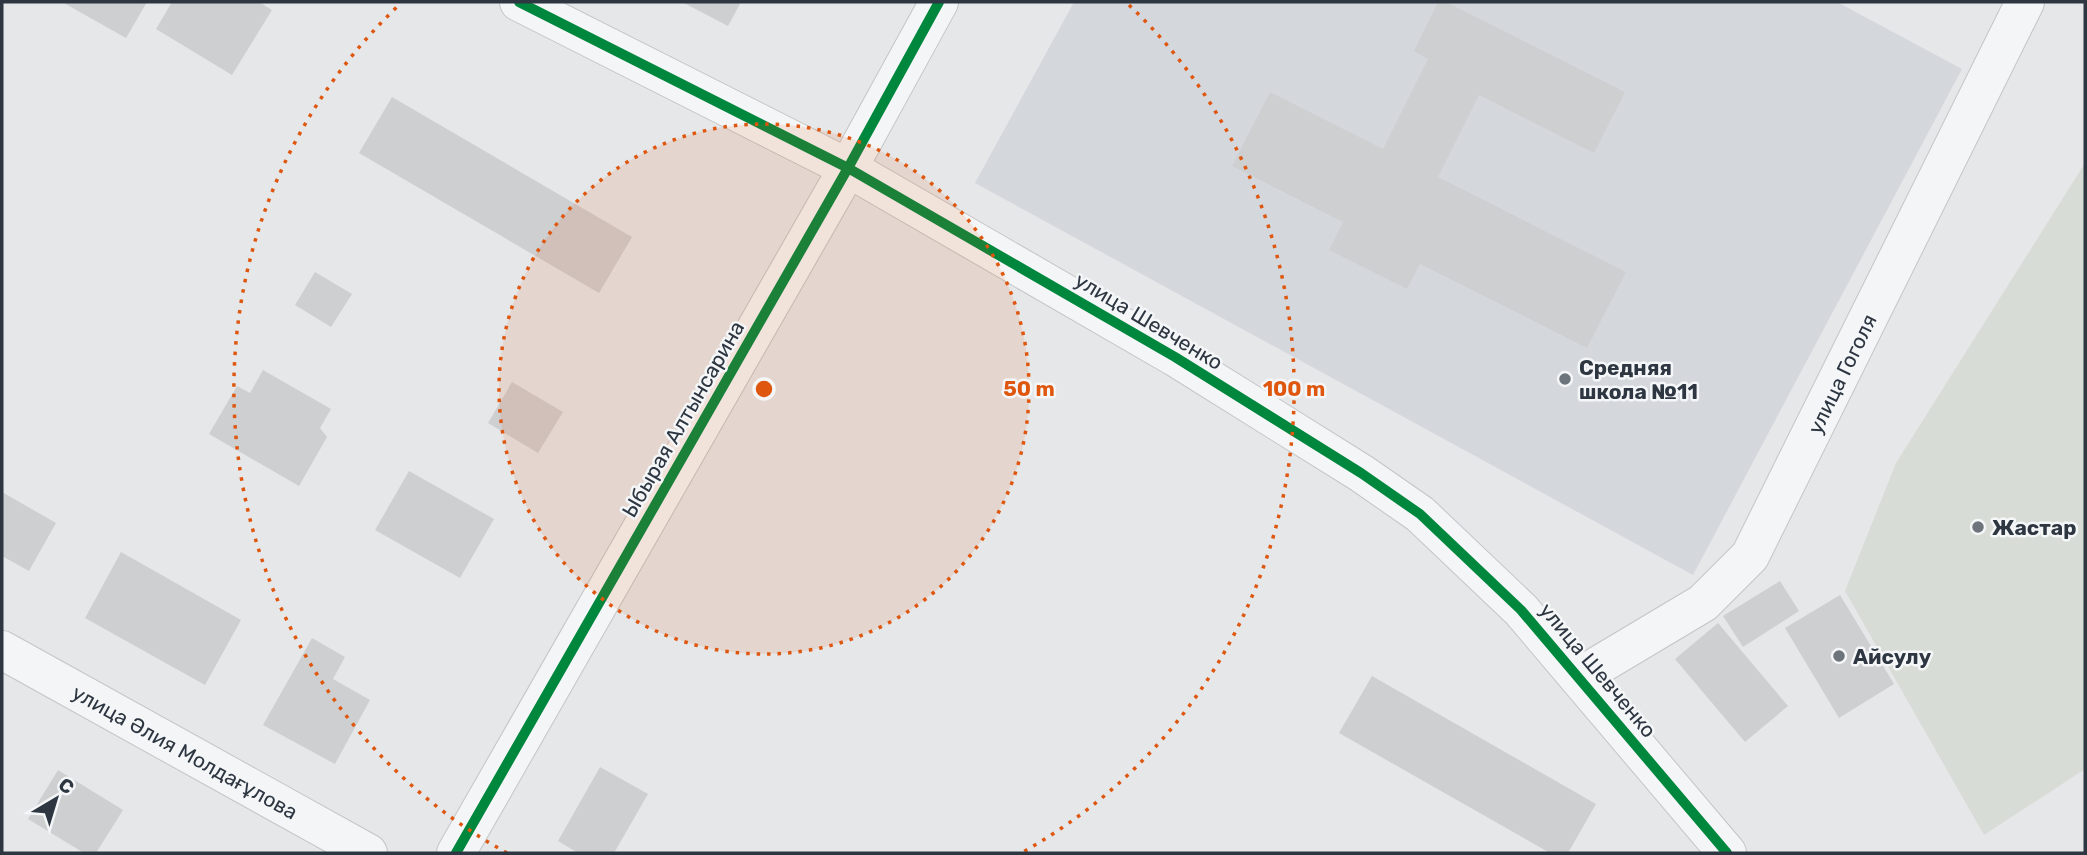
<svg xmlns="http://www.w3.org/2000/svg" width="2087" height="855" font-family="Rubik,sans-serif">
  <rect width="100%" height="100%" fill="#e5e7e9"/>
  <!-- built -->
  <path fill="#d4d7dc" d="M1074 2H1837L1962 69 1693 575 975 183Z"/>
  <!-- green -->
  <path fill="#d7dcd6" d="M2085 163V769L1984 835 1845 591 1896 463Z"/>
  <!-- building -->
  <path fill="#cecfd1" d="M62 2H147L126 38Z
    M172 2H259L272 10 232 75 156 29Z
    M682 2H741L728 26Z
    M1438 2H1446L1625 92 1594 153 1479 95 1438 177 1626 272 1587 348 1420 264 1407 289 1329 250 1343 222 1232 166 1270 92 1383 149 1428 59 1414 51Z
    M392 97 632 237 599 293 359 153Z
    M315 272 352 294 331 327 295 305Z
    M263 370 331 409 320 428 327 437 299 486 209 434 237 386 250 393Z
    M512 382 563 412 538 453 488 423Z
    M409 471 494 519 460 578 375 530Z
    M2 492 56 523 29 571 2 556Z
    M121 552 241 620 205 685 85 618Z
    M1780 581 1799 611 1743 647 1723 616Z
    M1840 595 1894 684 1839 718 1785 628Z
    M1718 623 1788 706 1745 742 1675 659Z
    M312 638 345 657 333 679 370 700 335 764 263 725Z
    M1372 676 1596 804 1568 853H1550L1339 733Z
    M600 767 648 794 614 853H578L558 841Z
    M58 770 123 810 96 853H84L28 819Z"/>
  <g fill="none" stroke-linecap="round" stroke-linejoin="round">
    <defs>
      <path id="minor" d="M519 2 848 168 1175 357 1361 473 1420 514 1521 610 1727 853
        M2 650 368 853
        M1579 677 1703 603 1750 556 2025 2"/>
      <path id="tertiary" d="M456 853 848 168 939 2"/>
    </defs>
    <!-- minor casing -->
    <use href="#minor" stroke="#c3c5c7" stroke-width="40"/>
    <!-- tertiary casing -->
    <use href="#tertiary" stroke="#c3c5c7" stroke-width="40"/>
    <!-- minor -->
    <use href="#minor" stroke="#f4f5f6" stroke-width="38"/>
    <!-- tertiary -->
    <use href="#tertiary" stroke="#f4f5f6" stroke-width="38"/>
    <defs>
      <path id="cycleway" d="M519 2 848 168 1175 357 1361 473 1420 514 1521 610 1727 853
        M456 853 848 168 939 2"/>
    </defs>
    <!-- cycleway casing -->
    <use href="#cycleway" stroke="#f4f6f8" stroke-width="15"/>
    <!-- cycleway -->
    <use href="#cycleway" stroke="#00873e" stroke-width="10"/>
  </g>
  <!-- distance rings -->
  <circle cx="764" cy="389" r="265" fill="#df570f" fill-opacity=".12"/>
  <g fill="none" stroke="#df570f" stroke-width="3.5" stroke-dasharray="3.5 7">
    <circle cx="764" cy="389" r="265"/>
    <path d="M507 853A530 530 0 0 1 399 5M1129 5A530 530 0 0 1 1021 853"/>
  </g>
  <!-- markers -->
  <g fill="#6d747c" stroke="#f4f6f8" stroke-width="2.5">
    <circle cx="1565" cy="379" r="7"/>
    <circle cx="1978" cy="527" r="7"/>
    <circle cx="1839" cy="656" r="7"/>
  </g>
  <g text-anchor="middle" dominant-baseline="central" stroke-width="5" stroke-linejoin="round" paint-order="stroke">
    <!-- street labels -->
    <g font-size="21" fill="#2d3641" stroke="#f4f6f8">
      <text transform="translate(1149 321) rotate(31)">улица Шевченко</text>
      <text transform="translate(1842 374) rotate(-64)">улица Гоголя</text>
      <text transform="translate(683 419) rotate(-60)">Ыбырая Алтынсарина</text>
      <text transform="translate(1598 670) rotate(50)">улица Шевченко</text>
      <text transform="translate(185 752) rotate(29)">улица Әлия Молдағұлова</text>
    </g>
    <!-- poi labels -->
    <g font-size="21" font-weight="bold" fill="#2d3641" stroke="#f4f6f8" text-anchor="start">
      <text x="1579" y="367">Средняя<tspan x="1579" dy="24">школа №11</tspan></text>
      <text x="1992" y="527">Жастар</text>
      <text x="1853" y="656">Айсулу</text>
    </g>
  </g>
  <circle cx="764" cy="389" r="10" fill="#df570f" stroke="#f4f6f8" stroke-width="3.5"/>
  <g font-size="21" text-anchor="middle" font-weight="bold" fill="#df570f" stroke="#f4f6f8" stroke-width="5" stroke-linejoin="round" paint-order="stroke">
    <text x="1029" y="396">50 m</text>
    <text x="1294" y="396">100 m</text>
  </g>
  <!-- border -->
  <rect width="2087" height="855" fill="none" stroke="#2d3641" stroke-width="7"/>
  <!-- north arrow -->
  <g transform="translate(56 799) rotate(38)" stroke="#f4f6f8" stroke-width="5" paint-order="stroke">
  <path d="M0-5L12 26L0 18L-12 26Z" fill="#2d3641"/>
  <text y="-10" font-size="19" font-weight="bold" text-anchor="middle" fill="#2d3641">С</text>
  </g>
</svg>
